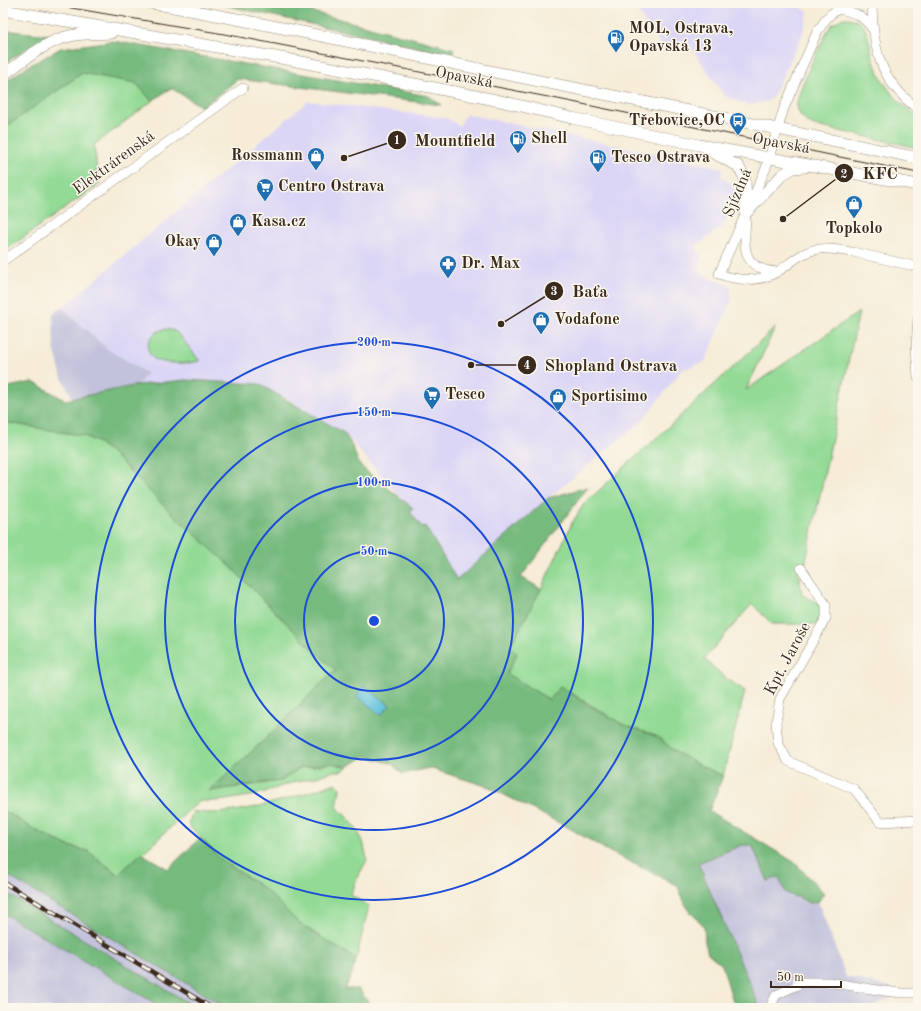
<svg xmlns="http://www.w3.org/2000/svg" width="921" height="1011" font-family="'Old Standard TT',serif">
  <rect width="100%" height="100%" fill="#fbf7ec"/>
  <filter id="ink" filterUnits="userSpaceOnUse"><feTurbulence type="fractalNoise" baseFrequency=".025" numOctaves="2"/><feDisplacementMap in="SourceGraphic" scale="8" xChannelSelector="R" yChannelSelector="G"/><feConvolveMatrix kernelMatrix="1 2 1 2 8 2 1 2 1" color-interpolation-filters="sRGB"/></filter>
  <filter id="wash" filterUnits="userSpaceOnUse"><feTurbulence type="fractalNoise" baseFrequency=".012" numOctaves="4" result="noise"/><feDisplacementMap in="SourceGraphic" scale="16" xChannelSelector="R" yChannelSelector="G"/><feGaussianBlur stdDeviation="0.9" result="paint"/><feColorMatrix in="noise" values="0 0 0 0 0 0 0 0 0 0 0 0 0 0 0 0 0 1.4 0 .05"/><feComposite in="paint" operator="in"/></filter>
  <g filter="url(#wash)">
    <rect width="100%" height="100%" fill="#f6ecd7"/>
    <!-- built -->
    <path fill="#dcd6f6" d="M632 3H795L808 12 802 36 773 96 768 101 749 105 724 96 687 41 665 52Z
      M308 101 447 118 459 126 466 114 723 168 721 176 732 184 735 193 732 208 722 227 696 246 701 258 699 270 706 277 730 285 732 300 705 362 682 370 641 422 548 498 457 581 425 526 422 527 410 512 413 508 402 499 344 433 284 397 185 380 138 385 147 373 109 350 62 308Z"/>
    <!-- industrial -->
    <path fill="#c2c2dc" d="M62 308 109 350 147 373 138 385 73 399 62 378 54 347 53 313Z
      M742 845H753L768 880 779 877 799 895 810 903 818 902 846 977 891 987V998L869 1008H760L698 863Z
      M3 873 227 1008H197L3 891Z
      M3 913 163 1008H3Z"/>
    <!-- green -->
    <path fill="#93da95" stroke="#67825a" d="M843 18C866 17 867 32 871 50 873 59 876 68 880 76 889 93 903 106 918 117V148L812 125C805 121 798 115 797 106 796 92 819 49 826 34L831 25Z
      M82 73 136 83 152 101 94 145 99 184 3 252V129Z
      M859 312 805 565 798 571 802 595 821 604V617L817 624H772L752 604 704 659 727 679 745 691 723 776 697 764 677 753 658 737 622 724 560 686 550 700 506 675 517 653 510 647 541 589 572 523 584 504 674 422 775 328 746 390Z
      M166 329 175 331 180 336 199 360V361C190 364 161 365 153 358 141 346 152 331 166 329Z
      M3 422 85 436 99 443 113 454 229 565 303 640 337 671 329 676 262 742 210 791 281 781 300 768 332 763 347 767 342 771H334L317 777 294 782 256 795 219 801H199L119 875 88 851 68 846 35 830 3 810Z
      M336 783 340 788 337 807 353 824 363 841 367 860 357 878 351 895 369 906 356 959 300 924 267 891 221 859 188 825 193 811C228 820 302 795 336 783Z"/>
    <!-- forest -->
    <path fill="#76ba7e" stroke="#58724e" d="M214 3H278L454 49 452 55Z
      M3 30 49 35 3 64Z
      M113 41 429 96 441 105 238 79 202 107 171 88 152 101 136 83 82 73 3 129V83L25 68 61 48Z
      M185 380 259 384 344 433 350 442 360 466 413 508 410 512 422 527 425 526 457 580 548 498 588 487 521 577 541 589 510 647 517 653 507 674 550 700 560 686 587 704 622 724 658 737 677 753 697 764 723 776 709 811 794 862 824 893 818 902 810 903 800 898 799 896 795 897 786 893 779 877 768 881 752 845H742L698 863 760 1008H735L722 965 708 953 705 942 704 926 688 910 677 885 610 852 571 829 489 787 429 768 402 774 393 764 365 756 347 767 332 763 300 768 281 781 262 783 209 791 262 742 329 676 336 671 303 640 229 565 169 511 113 454 99 443 85 436 3 422V388L33 382 65 400 138 385Z
      M3 810 35 830 68 846 88 851 118 875 141 853 168 869 200 838 221 859 267 891 300 924 356 959 352 973 345 989H358L374 1008H227L3 873Z
      M3 891 197 1008H163L3 913Z"/>
    <!-- water -->
    <path fill="#5ec1dc" stroke="#4c767d" d="M364 686 390 705 381 715 356 696Z"/>
  </g>
  <g filter="url(#ink)">
    <g fill="none" stroke-linecap="round" stroke-linejoin="round">
      <defs>
        <path id="minor" d="M852 3 832 13 826 19 817 32 784 108 766 168 719 274C739 281 761 283 780 270 793 261 803 251 819 249 831 248 842 251 853 252 875 257 896 262 918 267
          M872 3C873 49 879 80 918 109
          M839 9C856 13 863 15 873 30
          M746 219C744 247 741 269 777 272
          M3 261 243 88
          M918 318 916 348 918 377
          M801 568 826 605V618L780 699 776 722 778 743 788 761 854 789 880 822 918 820
          M771 1005 776 995 804 982H828L884 991 902 993H918"/>
        <path id="major" d="M151 3C271 24 390 51 510 75 646 103 782 129 918 158
          M3 10 286 59 496 100 572 118 699 145 918 185
          M3 75C24 61 45 41 70 36 84 33 98 34 111 33
          M708 150 738 166 745 178 746 213
          M746 213 782 175 793 168 805 167"/>
      </defs>
      <!-- minor casing -->
      <use href="#minor" stroke="#988b7a" stroke-width="10"/>
      <!-- major casing -->
      <use href="#major" stroke="#988b7a" stroke-width="12"/>
      <!-- minor -->
      <use href="#minor" stroke="#fff" stroke-width="9"/>
      <!-- major -->
      <use href="#major" stroke="#fff" stroke-width="11"/>
      <!-- tram -->
      <path stroke="#3b2a1e" stroke-width="1" d="M42 3 224 34 548 97 918 173"/>
      <defs>
        <path id="rail" d="M3 882 212 1008"/>
      </defs>
      <!-- rail casing -->
      <use href="#rail" stroke="#3b2a1e" stroke-width="4.5"/>
      <!-- rail -->
      <use href="#rail" stroke="#fbf7ec" stroke-width="3" stroke-dasharray="9" stroke-linecap="butt"/>
    </g>
  </g>
  <!-- distance rings -->
  <g fill="none" stroke="#1d4ed8" stroke-width="2">
    <circle cx="374" cy="621" r="70"/>
    <circle cx="374" cy="621" r="139"/>
    <circle cx="374" cy="621" r="209"/>
    <circle cx="374" cy="621" r="279"/>
  </g>
  <!-- icons -->
  <defs>
    <symbol id="fuel-pin" viewBox="-11 -11 22 30"><path d="M0 17L-7.5 6A9.5 9.5 0 1 1 7.5 6Z" fill="#1f6fb2" stroke="#fbf7ec"/><path d="M-5.5-6h7V0h2V4h1.3V-2.5L3-4.5l.8-.8L6-3V5H2.5V1h-1V6h-7ZM-4.2-4.7v3.2H.2V-4.7Z" fill="#fff"/></symbol>
    <symbol id="bus-pin" viewBox="-11 -11 22 30"><path d="M0 17L-7.5 6A9.5 9.5 0 1 1 7.5 6Z" fill="#1f6fb2" stroke="#fbf7ec"/><path d="M-5-6H5V4H4V6H2V4H-2V6H-4V4H-5ZM-3.5-4V0h7V-4ZM-3.5 1.2v1.5H-2V1.2ZM2 1.2v1.5H3.5V1.2Z" fill="#fff"/></symbol>
    <symbol id="shop-pin" viewBox="-11 -11 22 30"><path d="M0 17L-7.5 6A9.5 9.5 0 1 1 7.5 6Z" fill="#1f6fb2" stroke="#fbf7ec"/><path d="M-5-2.5h2.3a2.7 3.5 0 0 1 5.4 0H5L5.5 6h-11ZM-1.5-2.5h3a1.5 2.3 0 0 0-3 0Z" fill="#fff"/></symbol>
    <symbol id="supermarket-pin" viewBox="-11 -11 22 30"><path d="M0 17L-7.5 6A9.5 9.5 0 1 1 7.5 6Z" fill="#1f6fb2" stroke="#fbf7ec"/><path d="M-6-5.5h2.5l.6 2H6L4.5 2H-2.5L-4.4-4H-6ZM-1.5 3.2a1.3 1.3 0 1 0 .1 0ZM3 3.2a1.3 1.3 0 1 0 .1 0Z" fill="#fff"/></symbol>
    <symbol id="pharmacy-pin" viewBox="-11 -11 22 30"><path d="M0 17L-7.5 6A9.5 9.5 0 1 1 7.5 6Z" fill="#1f6fb2" stroke="#fbf7ec"/><path d="M-2-6h4v4h4v4h-4v4h-4v-4h-4v-4h4Z" fill="#fff"/></symbol>
  </defs>
  <g fill-rule="evenodd">
    <use href="#fuel-pin" x="606" y="28" width="20" height="27"/>
    <use href="#bus-pin" x="728" y="111" width="20" height="27"/>
    <use href="#fuel-pin" x="508" y="129" width="20" height="27"/>
    <use href="#shop-pin" x="306" y="146" width="20" height="27"/>
    <use href="#fuel-pin" x="588" y="148" width="20" height="27"/>
    <use href="#supermarket-pin" x="255" y="177" width="20" height="27"/>
    <use href="#shop-pin" x="844" y="194" width="20" height="27"/>
    <use href="#shop-pin" x="228" y="212" width="20" height="27"/>
    <use href="#shop-pin" x="204" y="232" width="20" height="27"/>
    <use href="#pharmacy-pin" x="438" y="254" width="20" height="27"/>
    <use href="#shop-pin" x="531" y="310" width="20" height="27"/>
    <use href="#supermarket-pin" x="422" y="385" width="20" height="27"/>
    <use href="#shop-pin" x="548" y="387" width="20" height="27"/>
  </g>
  <g text-anchor="middle" dominant-baseline="central" stroke-width="3" stroke-linejoin="round" paint-order="stroke">
    <!-- poi labels -->
    <g font-size="16" font-weight="bold" fill="#3b2a1e" stroke="#fbf7ec" text-anchor="start">
      <text x="629" y="29">MOL, Ostrava,<tspan x="629" dy="18">Opavská 13</tspan></text>
      <text x="725" y="121" text-anchor="end">Třebovice,OC</text>
      <text x="531" y="139">Shell</text>
      <text x="303" y="156" text-anchor="end">Rossmann</text>
      <text x="611" y="158">Tesco Ostrava</text>
      <text x="278" y="187">Centro Ostrava</text>
      <text x="251" y="222">Kasa.cz</text>
      <text x="854" y="229" text-anchor="middle">Topkolo</text>
      <text x="201" y="242" text-anchor="end">Okay</text>
      <text x="461" y="264">Dr. Max</text>
      <text x="554" y="320">Vodafone</text>
      <text x="445" y="395">Tesco</text>
      <text x="571" y="397">Sportisimo</text>
    </g>
    <!-- street labels -->
    <g font-size="16" fill="#3b2a1e" stroke="#fbf7ec">
      <text transform="translate(464 78) rotate(11)">Opavská</text>
      <text transform="translate(781 144) rotate(10)">Opavská</text>
      <text transform="translate(114 163) rotate(-36)">Elektrárenská</text>
      <text transform="translate(738 193) rotate(-67)">Sjízdná</text>
      <text transform="translate(788 659) rotate(-62)">Kpt. Jaroše</text>
    </g>
  </g>
  <circle cx="374" cy="621" r="6" fill="#1d4ed8" stroke="#fbf7ec" stroke-width="2"/>
  <g font-size="12" text-anchor="middle" font-weight="bold" fill="#1d4ed8" stroke="#fbf7ec" stroke-width="3" stroke-linejoin="round" paint-order="stroke">
    <text x="374" y="346">200 m</text>
    <text x="374" y="416">150 m</text>
    <text x="374" y="486">100 m</text>
    <text x="374" y="555">50 m</text>
  </g>
  <!-- callouts -->
  <path fill="none" stroke="#3b2a1e" stroke-width="1.5" d="M344 158L397 140M783 219L844 173M501 324L554 291M471 365L527 365"/>
  <g fill="#3b2a1e" stroke="#fbf7ec" stroke-width="1.5">
    <circle cx="344" cy="158" r="4"/>
    <circle cx="783" cy="219" r="4"/>
    <circle cx="501" cy="324" r="4"/>
    <circle cx="471" cy="365" r="4"/>
    <circle cx="397" cy="140" r="10"/>
    <circle cx="844" cy="173" r="10"/>
    <circle cx="554" cy="291" r="10"/>
    <circle cx="527" cy="365" r="10"/>
  </g>
  <g font-size="12" text-anchor="middle" font-weight="bold" fill="#fff">
    <text x="397" y="144">1</text>
    <text x="844" y="178">2</text>
    <text x="554" y="295">3</text>
    <text x="527" y="369">4</text>
  </g>
  <g font-size="17" text-anchor="middle" font-weight="bold" fill="#3b2a1e" stroke="#fbf7ec" stroke-width="3" stroke-linejoin="round" paint-order="stroke">
    <text x="455" y="146">Mountfield</text>
    <text x="880" y="179">KFC</text>
    <text x="590" y="297">Baťa</text>
    <text x="611" y="371">Shopland Ostrava</text>
  </g>
  <!-- margin -->
  <rect width="921" height="1011" fill="none" stroke="#fbf7ec" stroke-width="16"/>
  <!-- scale -->
  <path d="M771 981v6h70v-6" fill="none" stroke="#3b2a1e" stroke-width="2"/>
  <text x="777" y="981" font-size="12" fill="#3b2a1e" stroke="#fbf7ec" stroke-width="3" paint-order="stroke">50 m</text>
</svg>
